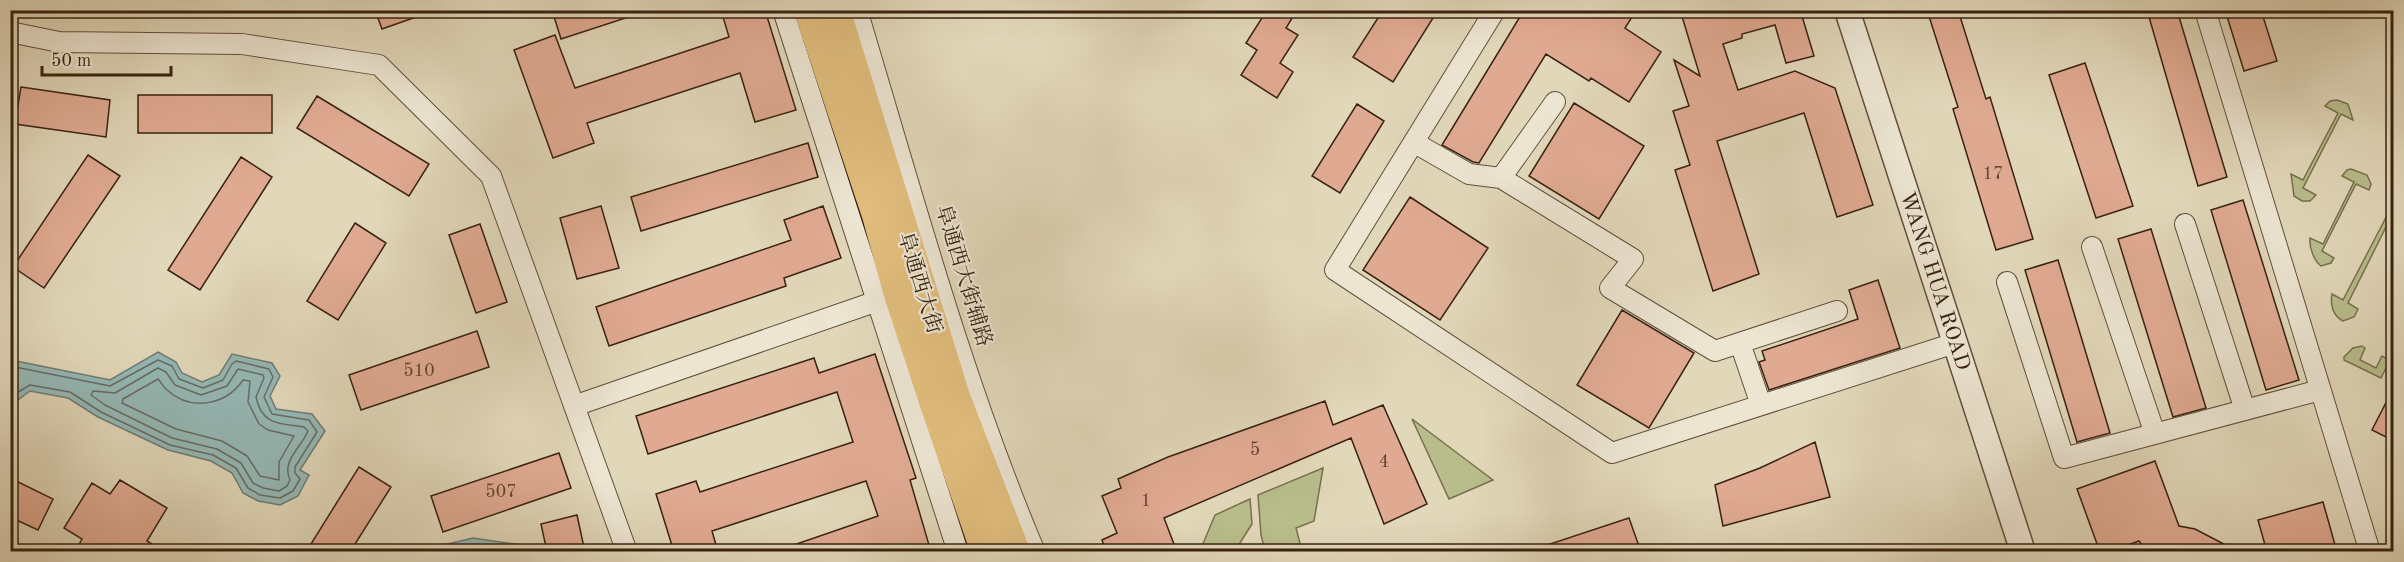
<svg xmlns="http://www.w3.org/2000/svg" width="2404" height="562" font-family="'Old Standard TT','Noto Serif SC',serif">
  <rect width="100%" height="100%" fill="#e1d7b9"/>
  <filter id="stains"><feTurbulence type="fractalNoise" baseFrequency=".00333" numOctaves="4"/><feColorMatrix values="0 0 0 0 .2 0 0 0 0 .09 0 0 0 0 .02 0 0 0 .5 -.17"/></filter>
  <radialGradient id="worn" r=".72"><stop offset=".6" stop-color="#630" stop-opacity="0"/><stop offset="1" stop-color="#630" stop-opacity=".3"/></radialGradient>
  <!-- green -->
  <path fill="#b8bd8b" stroke="#78704e" stroke-width="1.5" d="M2337 100 2348 104 2353 120 2341 114 2303 188 2316 195 2310 201H2302L2294 196 2291 174 2303 180 2338 113 2325 106 2330 101Z
    M2351 169 2367 175 2371 184 2369 190 2356 184 2322 251 2334 258 2331 263 2321 266C2314 261 2309 247 2310 238L2323 244 2354 182 2342 176 2347 170Z
    M2394 202 2393 213 2348 303 2358 309 2354 317 2343 321C2333 316 2330 305 2332 294L2343 300Z
    M2362 346 2365 348 2360 360 2376 368 2382 356 2393 362V372L2386 368 2381 378 2344 360V357L2353 348Z
    M1412 419 1493 480 1449 499Z
    M1323 468 1314 521 1296 528 1302 551H1265L1261 535 1258 495Z
    M1250 499 1252 524 1238 546V551H1200L1215 515Z"/>
  <!-- water -->
  <path fill="#95b8b6" stroke="#707c74" stroke-width="1.5" d="M158 352 176 362 182 373 202 382 219 375 232 354 272 363 280 376 270 396 276 409 312 414 325 431 300 470 309 475 298 496 280 505 258 501 243 493 232 473 211 461 168 450 98 417 68 398 30 391 14 403 11 402V360L110 380Z
    M473 538 521 545V551H418Z"/>
  <g fill="none" stroke-linecap="round" stroke-linejoin="round">
    <!-- shore -->
    <path stroke="#666d64" stroke-width="1.5" d="M10 366 110 386 158 360 172 366 179 379 203 388 223 380 232 364 236 361 269 369 273 377 264 397 272 414 309 420 317 432 295 467V473L300 479 293 491 280 498 260 495 248 488 236 468 213 455 170 445 101 412 70 392 30 385 10 397
      M158 368 166 372 175 385 201 395 227 386 238 369 263 375 264 378 256 397C262 426 280 423 304 427L308 431C301 448 281 461 290 480L287 486 279 491 263 488 253 483 241 463 217 449 172 438 105 405 91 395 93 391 115 393Z
      M158 379C161 382 163 387 167 390 191 412 226 405 243 380L250 381 248 402 259 424 268 430 294 436 279 462V480L260 476 247 456 222 441 176 429 122 403 123 399Z
      M443 552 473 544 515 552"/>
  </g>
  <!-- building -->
  <path fill="#e0aa92" stroke="#382211" stroke-width="1.5" d="M375 10H429L430 12 382 29Z
    M552 10H641V13L561 39Z
    M721 10H765L796 110 755 122 740 73 587 123 594 143 553 158 514 50 555 35 575 88 729 37Z
    M1267 10H1297L1286 28 1298 35 1280 63 1293 72 1277 98 1241 75 1257 50 1246 43Z
    M1383 10H1438L1393 82 1353 57Z
    M1524 10H1621L1632 17 1625 28 1661 52 1629 102 1591 78 1589 81 1546 54 1479 163 1473 162 1442 145Z
    M1691 10H1809L1810 14 1802 16 1814 56 1786 63 1775 25 1742 34V38L1723 44 1738 90 1795 71 1835 88 1873 205 1837 217 1804 113 1717 141 1759 274 1713 291 1675 170 1690 165 1673 111 1689 106 1674 60 1700 76 1681 13Z
    M1927 10H1958L1986 99 1990 97 2033 239 1996 250 1953 109 1958 107Z
    M2147 10H2177L2227 177 2198 186Z
    M2225 10H2261L2277 61 2244 71Z
    M2085 63 2133 206 2096 218 2049 75Z
    M21 87 110 100 106 137 15 124Z
    M138 95H272V133H138Z
    M317 96 429 164 409 196 297 128Z
    M1574 103 1644 146 1599 219 1529 176Z
    M1357 104 1384 121 1340 193 1312 176Z
    M808 143 818 177 641 231 631 197Z
    M88 155 120 176 44 288 13 267Z
    M241 157 272 177 200 290 168 270Z
    M1410 197 1488 248 1440 320 1363 270Z
    M2243 200 2299 380 2266 390 2211 210Z
    M601 206 619 268 577 279 560 218Z
    M823 206 841 258 784 278 786 286 609 346 596 307 791 240 784 220Z
    M355 223 386 243 338 320 307 301Z
    M480 224 507 302 476 313 449 235Z
    M2151 229 2206 408 2173 417 2118 239Z
    M2058 260 2110 433 2077 442 2025 270Z
    M1878 280 1900 348 1769 390 1759 362 1765 360 1762 351 1858 319 1849 290Z
    M1622 310 1694 353 1649 428 1577 385Z
    M477 331 489 367 361 410 349 375Z
    M875 354 916 478 910 480 929 545 910 552H782V549L878 516 866 481 712 531 718 552H674L656 494 696 481 700 492 853 442 837 392 648 454 636 416 814 358 819 373Z
    M2394 387V441L2372 430Z
    M1325 401 1333 425 1383 405 1427 504 1384 524 1351 438 1164 518 1177 552H1106L1102 540 1117 533 1102 496 1121 488 1118 479 1168 457Z
    M1815 442 1830 497 1723 526 1715 485 1760 468Z
    M559 453 571 488 443 532 431 496Z
    M2155 461 2179 526 2195 529 2239 552H2147L2139 541 2109 552H2100L2077 489Z
    M359 467 391 487 350 552H306Z
    M10 478 53 499 38 530 10 517Z
    M120 480 167 508 147 541 165 552H75L82 539 64 528 92 483 110 494Z
    M2323 502 2337 552H2267L2258 520Z
    M577 515 585 552H547L541 524Z
    M1629 518 1641 552H1535V549Z"/>
  <g fill="none" stroke-linecap="round" stroke-linejoin="round">
    <defs>
      <path id="minor" d="M783 10 958 552
        M857 10C912 192 961 377 1035 552
        M1495 10 1335 270 1612 453 1955 343
        M2205 10 2370 552
        M10 32 59 42 242 44 379 65 491 176 627 552
        M1415 143 1469 174 1501 178 1633 259 1610 288 1715 351 1837 311
        M1501 178 1555 102
        M2185 224 2245 410
        M2092 247 2155 434
        M2007 282 2064 458 2320 390
        M1740 343 1761 405
        M574 406 889 297"/>
      <g id="tertiary">
        <path id="s1" d="M1847 10 2023 552"/>
      </g>
      <path id="primary" d="M809 10 877 215 899 294 935 404 986 552
        M835 10 955 397 1015 552"/>
    </defs>
    <!-- minor casing -->
    <use href="#minor" stroke="#624f3b" stroke-width="22"/>
    <!-- tertiary casing -->
    <use href="#tertiary" stroke="#624f3b" stroke-width="27"/>
    <!-- primary casing -->
    <use href="#primary" stroke="#382211" stroke-width="33"/>
    <!-- minor -->
    <use href="#minor" stroke="#ece5d2" stroke-width="20"/>
    <!-- tertiary -->
    <use href="#tertiary" stroke="#ece5d2" stroke-width="24"/>
    <!-- primary -->
    <use href="#primary" stroke="#e0bc7c" stroke-width="30"/>
  </g>
  <g text-anchor="middle" dominant-baseline="central" stroke-width="4.5" stroke-linejoin="round" paint-order="stroke">
    <!-- number labels -->
    <g font-size="18" fill="#624431">
      <text x="1993" y="174">17</text>
      <text x="419" y="371">510</text>
      <text x="1255" y="450">5</text>
      <text x="1384" y="462">4</text>
      <text x="501" y="492">507</text>
      <text x="1146" y="501">1</text>
    </g>
    <!-- street labels -->
    <g font-size="21" fill="#382211" stroke="#ece5d2">
      <text transform="translate(963 276) rotate(73)">阜通西大街辅路</text>
      <text stroke="none"><textPath href="#s1" startOffset="285">WANG HUA ROAD</textPath></text>
      <text transform="translate(919 283) rotate(73)">阜通西大街</text>
    </g>
  </g>
  <!-- margin -->
  <rect width="2404" height="562" fill="none" stroke="#e1d7b9" stroke-width="36"/>
  <rect x="12" y="12" width="2380" height="538" fill="none" stroke="#382211" stroke-width="3"/>
  <rect x="18" y="18" width="2368" height="526" fill="none" stroke="#382211" stroke-width="1.5"/>
  <!-- scale -->
  <path d="M42 66v9h129v-9" fill="none" stroke="#382211" stroke-width="3"/>
  <text x="51" y="66" font-size="18" fill="#382211" stroke="#ece5d2" stroke-width="4.5" paint-order="stroke">50 m</text>
  <rect width="100%" height="100%" filter="url(#stains)"/>
  <rect width="100%" height="100%" fill="url(#worn)"/>
</svg>
